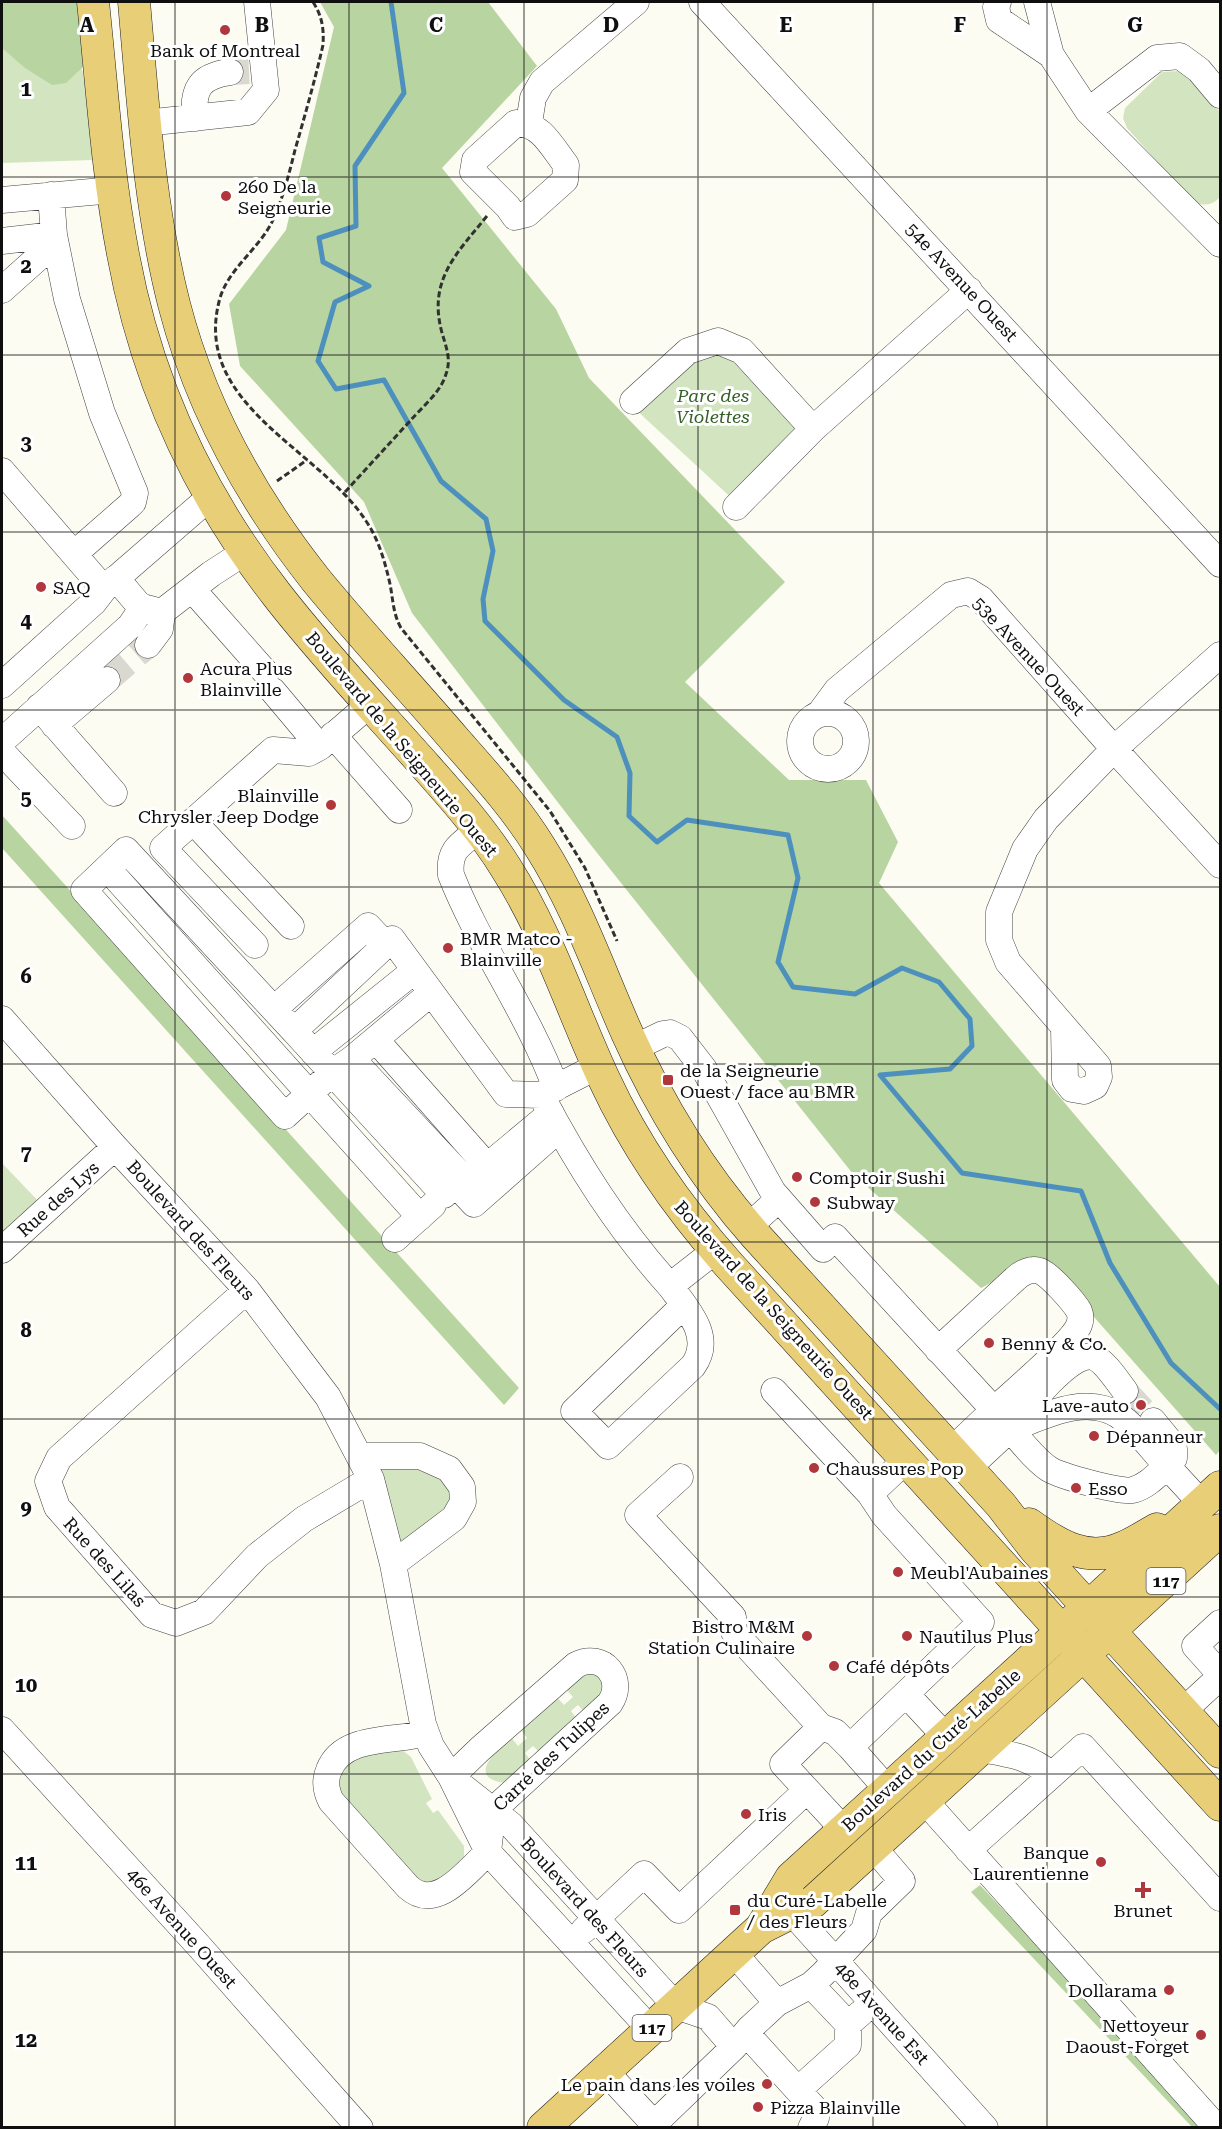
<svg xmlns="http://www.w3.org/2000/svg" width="1222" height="2129" font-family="'Roboto Serif',serif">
  <rect width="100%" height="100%" fill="#fdfcf3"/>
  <!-- green -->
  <path fill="#d3e5c0" d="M2 2H68L89 103 93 160 2 163Z
    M1178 71 1192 79 1220 112V197C1212 206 1204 206 1193 202L1127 128 1123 118 1125 108 1162 72Z
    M740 353 812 430 738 504 634 408 681 356Z
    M2 1163 42 1205 2 1237Z
    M381 1466C414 1466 433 1464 453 1494L448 1514 399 1544Z
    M597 1672 606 1692 586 1714 578 1705 571 1711 578 1720 541 1754 533 1746 525 1753 532 1762 505 1783C465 1778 497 1750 511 1737L518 1746 527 1738 520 1729 556 1696 564 1705 573 1697 565 1688 578 1676Z
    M402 1750 411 1757 432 1799 426 1803 433 1813 438 1810 464 1846V1857L461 1863 440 1882 420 1883 337 1792C338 1786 337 1778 339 1773 348 1751 382 1753 402 1750Z"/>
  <!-- forest -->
  <path fill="#b7d4a1" d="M2 2H77L85 65 66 83 52 85 25 68 2 48Z
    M320 2H488L537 66 442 168 556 309 589 378 785 582 685 682 789 780H866L898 842 879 883 1220 1287V1450L1216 1455 1041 1257 981 1288 853 1174 590 844 412 613 364 502 240 366 229 304 286 230 334 27Z
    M2 815 519 1388 504 1405 2 848Z
    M980 1885 1209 2127H1192L971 1892Z"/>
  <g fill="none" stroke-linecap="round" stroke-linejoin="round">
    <!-- stream -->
    <path stroke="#4d90be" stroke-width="5" d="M391 2 404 93 355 166 356 226 319 238 323 262 369 286 335 302 318 361 336 389 384 380 441 481 486 519 493 551 483 599 485 621 564 700 617 737 630 773 629 816 657 842 687 820 788 835 798 878 778 962 793 987 855 994 902 968 939 982 970 1019 972 1046 950 1069 880 1075 962 1173 1081 1191 1110 1263 1171 1363 1220 1409"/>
    <!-- minor-tunnel -->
    <path stroke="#d9d8d1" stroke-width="26" stroke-dasharray="26 13" stroke-linecap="butt" d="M230 72 249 71
      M107 680 148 645
      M1125 1391 1153 1421"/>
    <defs>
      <path id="minor" d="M702 2 1220 564
        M998 2 996 7 999 20 1051 55
        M1037 2 1051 55 1088 111 1220 244
        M1088 111 1157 58 1180 56 1199 70 1220 95
        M195 118C192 89 200 76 230 72
        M145 123 248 112 266 90 257 2
        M516 123C541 123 552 147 566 165L565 180 527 214 515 217 508 207 473 172 475 160Z
        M529 123 533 98 542 82 636 2
        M51 195 54 235 67 299 102 413 135 493 133 502 130 505 74 554
        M2 200 113 190
        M2 241 54 235
        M2 290 40 256 57 251
        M633 401 688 351 718 341 742 351 813 429
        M2 471 104 589 210 497
        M736 507 813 429 969 290
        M116 578 138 604 143 607 162 612 211 574 245 552
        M192 589 266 673
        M148 645 160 629 162 612
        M2 685 94 602 104 589
        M273 691 320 747 370 704
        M39 707 114 793
        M800 741a28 28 0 1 1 56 0a28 28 0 1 1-56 0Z
        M820 713 837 690 951 595 968 591 981 599 1114 749 1220 865
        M54 725 107 680
        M333 735 399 810
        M2 741 130 626 143 607
        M2 752 72 826
        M193 821 291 926
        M479 830C461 844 448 849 451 875 480 948 528 1013 556 1088
        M107 868 420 1217
        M255 945 163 848 273 750 309 753 320 747
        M274 1009 368 926 386 945
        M2 1019 115 1147 247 1290 328 1397 371 1479 393 1564 423 1724 431 1746 451 1777 488 1852 650 2029
        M1064 1028 1065 1080 1072 1089 1084 1091 1095 1086 1099 1077 1098 1066 1008 962 999 940V912L1025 849 1046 819 1114 749 1220 655
        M294 1031 126 850 84 890 285 1116 332 1073 352 1059 431 993
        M376 1040 488 1167
        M634 1048 663 1034 670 1033 680 1038 704 1069 773 1192 823 1249 835 1237 994 1410 952 1450
        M313 1052 414 971
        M352 1059 468 1183
        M598 1066 541 1095C578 1165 617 1227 670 1286L716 1250
        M551 1113 460 1189 474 1204 559 1129
        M444 1195 294 1031 392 939 506 1094 541 1095
        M748 1227 779 1199
        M395 1239 433 1205
        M2 1250 115 1147
        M670 1286C687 1309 714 1337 693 1366L608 1446 574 1411 684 1305
        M247 1290 59 1458 48 1481 57 1507 152 1615 176 1623 204 1612 257 1556 304 1519 371 1479
        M938 1350 1015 1279C1021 1273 1031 1268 1040 1271 1050 1275 1074 1302 1079 1311 1081 1316 1081 1320 1079 1325 1073 1342 1010 1395 994 1410L1010 1429
        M774 1391 870 1494
        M1010 1429C1043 1417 1084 1394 1118 1415 1135 1426 1152 1450 1167 1466L1174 1458V1449L1172 1444 1153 1421
        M1011 1429C1024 1412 1070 1350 1093 1357 1104 1360 1118 1382 1125 1391
        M359 1456H420L449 1469 462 1487 463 1502 454 1518 393 1564
        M968 1468 1010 1429C1022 1442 1034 1459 1049 1469 1060 1476 1121 1493 1133 1490 1147 1486 1157 1475 1167 1466L1202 1504
        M680 1477 638 1515 733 1617 734 1632 821 1727
        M1220 1623 1195 1646 1220 1674
        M906 1694 946 1737
        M1183 1711 1220 1677
        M2 1730 198 1945 360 2128
        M426 1733C396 1742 343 1734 329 1770 324 1781 326 1791 331 1801L408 1887C437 1913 468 1870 488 1852L490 1835
        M980 1749C1009 1754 1029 1756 1052 1775
        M451 1777 480 1749 576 1665C603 1651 626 1679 610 1703L480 1822
        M458 1783 511 1825 676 2006 708 2017 734 2047 654 2124 605 2071
        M888 1790 850 1747 981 1622 884 1515 870 1494 907 1459
        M924 1800 1217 2128
        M844 1830 783 1764 821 1727 835 1732 850 1747
        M968 1850 1083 1747 1220 1898
        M779 1898 985 2128
        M584 1930 644 1874 679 1910 807 1790
        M734 1953 777 2003 749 2029 734 2047
        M811 1985 848 2024 861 2013
        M777 2003 811 1985 823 1974 864 1930 869 1913 902 1881 873 1847
        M746 2033 814 2108 816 2118 811 2128
        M798 2090 848 2045V2024"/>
      <path id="major" d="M93 2C102 86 107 171 123 254 146 380 199 495 277 595 322 653 372 706 420 760 451 795 482 829 506 868 548 934 571 1008 604 1079 636 1148 679 1209 729 1265L1220 1805
        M134 2C143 102 149 206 174 304 200 405 252 499 316 580 361 635 410 687 456 741 486 775 516 808 540 847 577 905 599 970 627 1033 660 1107 702 1175 756 1236L1001 1505 1035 1549 1220 1752
        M1029 1524C1058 1545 1088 1564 1124 1547 1136 1542 1146 1535 1157 1529
        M761 1928 791 1878 1220 1487
        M543 2128 761 1928 813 1902 1220 1530"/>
    </defs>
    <!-- minor casing -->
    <use href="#minor" stroke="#424242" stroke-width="27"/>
    <!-- major casing -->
    <use href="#major" stroke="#202020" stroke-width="33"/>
    <!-- path -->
    <path stroke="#313131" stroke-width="3" stroke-dasharray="6 3" stroke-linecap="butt" d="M313 2C322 16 324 28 323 45 315 80 305 115 295 150 289 174 283 198 273 220 260 248 229 268 220 298 190 404 319 448 366 521 379 540 385 562 390 584 393 599 393 614 401 628L550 811 585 868 617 941
      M277 481 307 460
      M345 492C366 469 388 445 410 421 422 407 441 392 446 374 452 358 445 345 441 329 429 279 457 253 487 216"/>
    <!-- minor -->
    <use href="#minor" stroke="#fff" stroke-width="26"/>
    <!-- major -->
    <use href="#major" stroke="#e9ce78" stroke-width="32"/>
  </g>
  <!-- grid -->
  <path fill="none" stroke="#0f0f0f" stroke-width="1.5" stroke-opacity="0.55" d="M175 2V2128M349 2V2128M524 2V2128M698 2V2128M873 2V2128M1047 2V2128M2 177H1220M2 355H1220M2 532H1220M2 710H1220M2 887H1220M2 1064H1220M2 1242H1220M2 1419H1220M2 1597H1220M2 1774H1220M2 1952H1220"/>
  <!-- markers -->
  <g fill="#b0373c" stroke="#fff" stroke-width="2">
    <circle cx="225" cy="30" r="6"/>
    <circle cx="226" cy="196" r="6"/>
    <circle cx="41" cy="587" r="6"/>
    <circle cx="188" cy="678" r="6"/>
    <circle cx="331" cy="805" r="6"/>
    <circle cx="448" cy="948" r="6"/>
    <rect x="662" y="1074" width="12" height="12" rx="3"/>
    <circle cx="797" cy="1177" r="6"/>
    <circle cx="815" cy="1202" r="6"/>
    <circle cx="989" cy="1343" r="6"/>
    <circle cx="1141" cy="1405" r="6"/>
    <circle cx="1094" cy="1436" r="6"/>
    <circle cx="814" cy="1468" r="6"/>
    <circle cx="1076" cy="1488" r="6"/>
    <circle cx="898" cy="1572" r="6"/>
    <circle cx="807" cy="1636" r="6"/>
    <circle cx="907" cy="1636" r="6"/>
    <circle cx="834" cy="1666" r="6"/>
    <circle cx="746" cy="1814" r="6"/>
    <circle cx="1101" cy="1862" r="6"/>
    <path d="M1140 1881h6v6h6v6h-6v6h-6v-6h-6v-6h6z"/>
    <rect x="729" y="1904" width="12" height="12" rx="3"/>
    <circle cx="1169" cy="1990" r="6"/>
    <circle cx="1201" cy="2035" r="6"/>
    <circle cx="767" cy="2084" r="6"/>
    <circle cx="758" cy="2107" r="6"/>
  </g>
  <g text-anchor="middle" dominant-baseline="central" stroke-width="6" stroke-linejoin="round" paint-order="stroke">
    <!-- shield labels -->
    <g fill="#fff" stroke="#575757" stroke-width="1.5">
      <rect x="1146.5" y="1568" width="39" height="26" rx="4.5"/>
      <rect x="632.5" y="2015" width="39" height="26" rx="4.5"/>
    </g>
    <g font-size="16" font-weight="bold" fill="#0f0f0f">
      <text x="1166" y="1581">117</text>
      <text x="652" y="2028">117</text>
    </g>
    <!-- poi labels -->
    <g font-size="18" fill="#0f0f0f" stroke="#fff" text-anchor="start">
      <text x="225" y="50" text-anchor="middle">Bank of Montreal</text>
      <text x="238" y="186">260 De la<tspan x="238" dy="21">Seigneurie</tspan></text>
      <text x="53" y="587">SAQ</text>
      <text x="200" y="668">Acura Plus<tspan x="200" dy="21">Blainville</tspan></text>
      <text x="319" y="795" text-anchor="end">Blainville<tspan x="319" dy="21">Chrysler Jeep Dodge</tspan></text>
      <text x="460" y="938">BMR Matco -<tspan x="460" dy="21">Blainville</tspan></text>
      <text x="680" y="1070">de la Seigneurie<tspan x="680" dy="21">Ouest / face au BMR</tspan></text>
      <text x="809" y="1177">Comptoir Sushi</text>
      <text x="827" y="1202">Subway</text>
      <text x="1001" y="1343">Benny &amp; Co.</text>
      <text x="1129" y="1405" text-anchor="end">Lave-auto</text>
      <text x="1106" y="1436">Dépanneur</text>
      <text x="826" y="1468">Chaussures Pop</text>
      <text x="1088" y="1488">Esso</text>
      <text x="910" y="1572">Meubl'Aubaines</text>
      <text x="795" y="1626" text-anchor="end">Bistro M&amp;M<tspan x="795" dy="21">Station Culinaire</tspan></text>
      <text x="919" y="1636">Nautilus Plus</text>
      <text x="846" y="1666">Café dépôts</text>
      <text x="758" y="1814">Iris</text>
      <text x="1089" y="1852" text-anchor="end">Banque<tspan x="1089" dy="21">Laurentienne</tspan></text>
      <text x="747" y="1900">du Curé-Labelle<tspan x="747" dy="21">/ des Fleurs</tspan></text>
      <text x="1143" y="1910" text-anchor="middle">Brunet</text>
      <text x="1157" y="1990" text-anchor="end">Dollarama</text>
      <text x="1189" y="2025" text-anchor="end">Nettoyeur<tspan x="1189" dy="21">Daoust-Forget</tspan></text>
      <text x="755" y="2084" text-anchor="end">Le pain dans les voiles</text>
      <text x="770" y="2107">Pizza Blainville</text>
    </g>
    <!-- street labels -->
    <g font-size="18" fill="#0f0f0f" stroke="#fff">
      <text transform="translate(962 282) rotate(47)">54e Avenue Ouest</text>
      <text transform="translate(1029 656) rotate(47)">53e Avenue Ouest</text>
      <text transform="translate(402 744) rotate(50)">Boulevard de la Seigneurie Ouest</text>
      <text transform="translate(58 1199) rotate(-42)">Rue des Lys</text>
      <text transform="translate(191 1230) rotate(48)">Boulevard des Fleurs</text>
      <text transform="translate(774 1310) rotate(48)">Boulevard de la Seigneurie Ouest</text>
      <text transform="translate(105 1562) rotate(48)">Rue des Lilas</text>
      <text transform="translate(931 1750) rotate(-42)">Boulevard du Curé-Labelle</text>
      <text transform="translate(551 1756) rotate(-43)">Carré des Tulipes</text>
      <text transform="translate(585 1907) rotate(48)">Boulevard des Fleurs</text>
      <text transform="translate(182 1928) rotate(48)">46e Avenue Ouest</text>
      <text transform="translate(882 2013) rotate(48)">48e Avenue Est</text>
    </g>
    <!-- park labels -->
    <g font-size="18" font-style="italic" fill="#326027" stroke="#fff">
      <text x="713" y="395">Parc des<tspan x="713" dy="21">Violettes</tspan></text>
    </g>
  </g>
  <g font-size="20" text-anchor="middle" font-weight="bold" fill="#0f0f0f" stroke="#fff" stroke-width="6" stroke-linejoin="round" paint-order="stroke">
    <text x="87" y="32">A</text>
    <text x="262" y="32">B</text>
    <text x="436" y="32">C</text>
    <text x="611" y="32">D</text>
    <text x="786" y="32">E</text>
    <text x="960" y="32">F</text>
    <text x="1135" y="32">G</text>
    <text x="26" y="96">1</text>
    <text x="26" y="273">2</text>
    <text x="26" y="450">3</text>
    <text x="26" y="628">4</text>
    <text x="26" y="805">5</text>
    <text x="26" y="983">6</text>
    <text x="26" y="1160">7</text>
    <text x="26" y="1337">8</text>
    <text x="26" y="1515">9</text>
    <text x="26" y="1692">10</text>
    <text x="26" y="1870">11</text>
    <text x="26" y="2047">12</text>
  </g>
  <!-- border -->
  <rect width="1222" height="2129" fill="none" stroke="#0f0f0f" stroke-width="6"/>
</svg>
